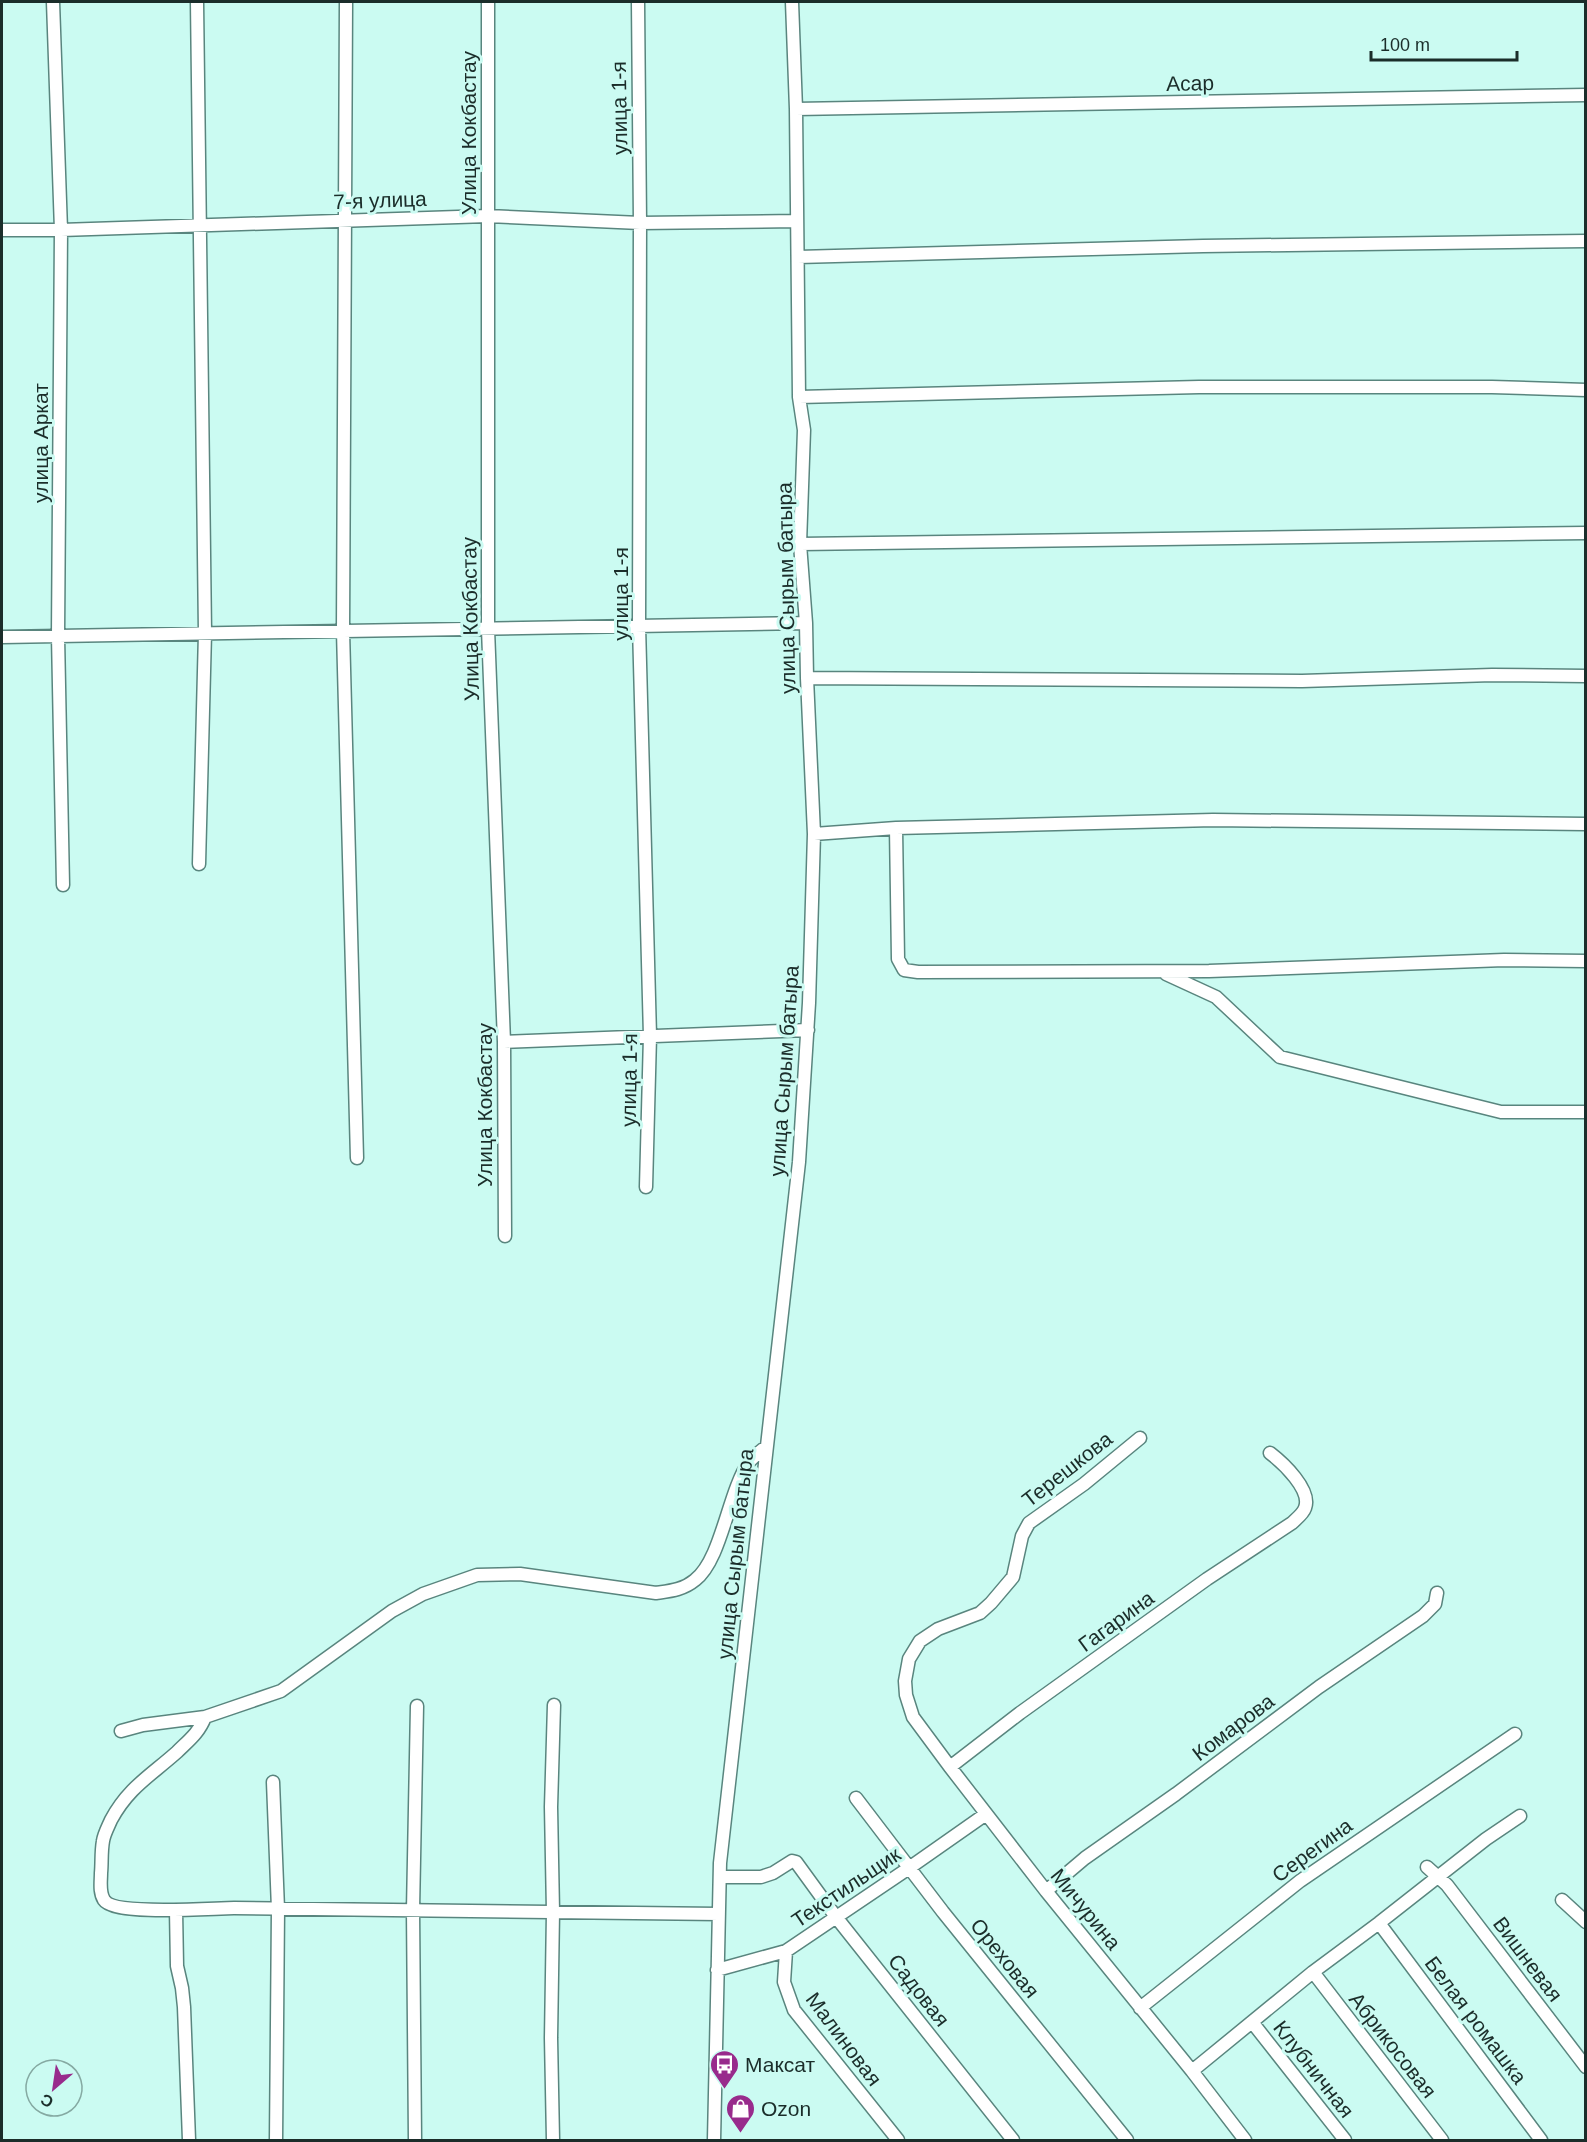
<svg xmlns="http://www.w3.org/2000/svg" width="1587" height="2142" font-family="Arial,sans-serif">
  <rect width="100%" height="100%" fill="#cbfbf2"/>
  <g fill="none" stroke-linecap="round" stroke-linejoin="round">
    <defs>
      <path id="minor" d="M53 2 61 230 58 636 63 885
        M197 2 205 633 199 864
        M346 2 343 631 357 1158
        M488 2V629L504 1042 505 1236
        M638 2 640 223 639 626 650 1036 646 1187
        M796 109 1586 95
        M2 230H61L488 216 640 223 796 221
        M798 257 1203 246 1586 241
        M799 397 1199 387H1492L1586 390
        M800 544 1586 533
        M2 637 806 623
        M807 678 1302 681 1492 675 1586 676
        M896 828 898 959 904 970 918 972 1209 971 1504 960 1586 961
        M814 834 896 828 1213 820 1586 824
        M1166 974 1216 997 1280 1057 1501 1112H1586
        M504 1042 808 1030
        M1140 1438 1084 1484 1029 1523 1022 1536 1013 1577 991 1603 980 1613 938 1629 920 1641 909 1659 905 1681 906 1695 913 1717 950 1767 1046 1891 1192 2071 1245 2140
        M205 1717C199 1733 188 1741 177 1752 150 1776 128 1788 111 1820 108 1827 104 1834 103 1841 101 1852 102 1863 101 1873 101 1882 99 1892 104 1900 114 1916 213 1908 234 1908L719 1914
        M121 1731 143 1725 205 1717 281 1691 392 1611 423 1594 477 1575 520 1574 656 1593C670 1591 683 1590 695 1580 722 1559 728 1492 749 1462 754 1456 761 1451 767 1446
        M950 1767 1020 1713 1207 1579 1292 1523C1296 1519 1303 1514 1305 1508 1312 1490 1283 1463 1270 1453
        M273 1782 278 1909 276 2140
        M856 1798 943 1912 1127 2140
        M1427 1867 1447 1885 1586 2067
        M720 1877H761L773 1873 792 1861 796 1862 836 1917 1013 2140
        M1046 1891 1085 1858 1176 1794 1319 1687 1423 1616 1435 1604 1437 1593
        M1562 1900 1586 1922
        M176 1910 177 1966 182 1988 184 2007 189 2140
        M1379 1923 1541 2140
        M786 1951 784 1982 794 2010 898 2140
        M717 1970 786 1951 909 1868 986 1814
        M1313 1972 1442 2140
        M1140 2008 1300 1881 1515 1734
        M1252 2022 1345 2140
        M1192 2071 1313 1972 1379 1923 1486 1839 1520 1816
        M415 2140 413 1910 417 1706
        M553 2140 551 2038 553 1912 551 1807 554 1705
        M714 2140 720 1863 799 1162 809 1003 814 834 807 678 806 623 800 544 804 430 799 397 796 109 792 2"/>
    </defs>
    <!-- minor casing -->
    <use href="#minor" stroke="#59857e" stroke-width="15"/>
    <!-- minor -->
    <use href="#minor" stroke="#fff" stroke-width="12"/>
  </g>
  <!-- icons -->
  <defs>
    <symbol id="bus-pin" viewBox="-11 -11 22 30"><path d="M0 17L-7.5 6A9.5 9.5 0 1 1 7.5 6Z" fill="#982b8c" stroke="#cbfbf2"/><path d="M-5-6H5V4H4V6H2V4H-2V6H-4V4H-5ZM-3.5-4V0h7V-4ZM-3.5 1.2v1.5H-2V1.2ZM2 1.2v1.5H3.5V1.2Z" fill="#fff"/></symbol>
    <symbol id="shop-pin" viewBox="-11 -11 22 30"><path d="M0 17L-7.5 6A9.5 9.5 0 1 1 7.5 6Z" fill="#982b8c" stroke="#cbfbf2"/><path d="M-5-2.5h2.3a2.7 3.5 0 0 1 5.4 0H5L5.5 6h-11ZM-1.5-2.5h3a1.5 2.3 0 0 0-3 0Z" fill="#fff"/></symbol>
  </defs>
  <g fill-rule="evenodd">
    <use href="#bus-pin" x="708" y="2048" width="33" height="45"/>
    <use href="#shop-pin" x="724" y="2092" width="33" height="45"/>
  </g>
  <g text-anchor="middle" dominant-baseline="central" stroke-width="6" stroke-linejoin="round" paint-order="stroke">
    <!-- street labels -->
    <g font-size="21" fill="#1b2d2a" stroke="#cbfbf2">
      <text transform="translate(1190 83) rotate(-1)">Асар</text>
      <text transform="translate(619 108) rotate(-91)">улица 1-я</text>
      <text transform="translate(468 133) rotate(-90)">Улица Кокбастау</text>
      <text transform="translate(380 200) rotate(-2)">7-я улица</text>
      <text transform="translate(40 443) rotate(-90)">улица Аркат</text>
      <text transform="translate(786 588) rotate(-91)">улица Сырым батыра</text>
      <text transform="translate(620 594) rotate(-90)">улица 1-я</text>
      <text transform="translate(470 619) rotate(-91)">Улица Кокбастау</text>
      <text transform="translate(784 1071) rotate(-86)">улица Сырым батыра</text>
      <text transform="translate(629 1080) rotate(-89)">улица 1-я</text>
      <text transform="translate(484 1105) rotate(-90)">Улица Кокбастау</text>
      <text transform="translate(1067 1469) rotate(-38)">Терешкова</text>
      <text transform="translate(735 1554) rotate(-84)">улица Сырым батыра</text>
      <text transform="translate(1116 1621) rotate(-36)">Гагарина</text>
      <text transform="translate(1233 1727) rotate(-37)">Комарова</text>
      <text transform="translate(1312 1850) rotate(-36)">Серегина</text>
      <text transform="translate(846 1887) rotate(-34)">Текстильщик</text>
      <text transform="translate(1086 1909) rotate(51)">Мичурина</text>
      <text transform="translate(1005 1958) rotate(51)">Ореховая</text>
      <text transform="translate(1528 1959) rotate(53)">Вишневая</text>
      <text transform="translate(919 1990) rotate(52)">Садовая</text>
      <text transform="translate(1476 2020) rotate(53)">Белая ромашка</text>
      <text transform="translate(844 2039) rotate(53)">Малиновая</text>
      <text transform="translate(1393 2045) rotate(52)">Абрикосовая</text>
      <text transform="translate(1314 2069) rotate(52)">Клубничная</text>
    </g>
    <!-- poi labels -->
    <g font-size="21" fill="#1b2d2a" stroke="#cbfbf2" text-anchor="start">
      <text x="745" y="2064">Максат</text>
      <text x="761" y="2108">Ozon</text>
    </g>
  </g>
  <!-- border -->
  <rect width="1587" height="2142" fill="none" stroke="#1b2d2a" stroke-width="6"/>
  <!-- north arrow -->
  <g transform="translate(54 2088) rotate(209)"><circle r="28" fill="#cbfbf2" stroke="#85a9a2" stroke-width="1.5"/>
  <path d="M0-4.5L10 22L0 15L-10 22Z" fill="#982b8c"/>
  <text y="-9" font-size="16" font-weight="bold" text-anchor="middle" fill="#1b2d2a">С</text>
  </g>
  <!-- scale -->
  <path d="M1371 51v9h146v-9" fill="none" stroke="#1b2d2a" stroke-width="3"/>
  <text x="1380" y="51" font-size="18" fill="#1b2d2a" stroke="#cbfbf2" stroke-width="4.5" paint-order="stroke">100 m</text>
</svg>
